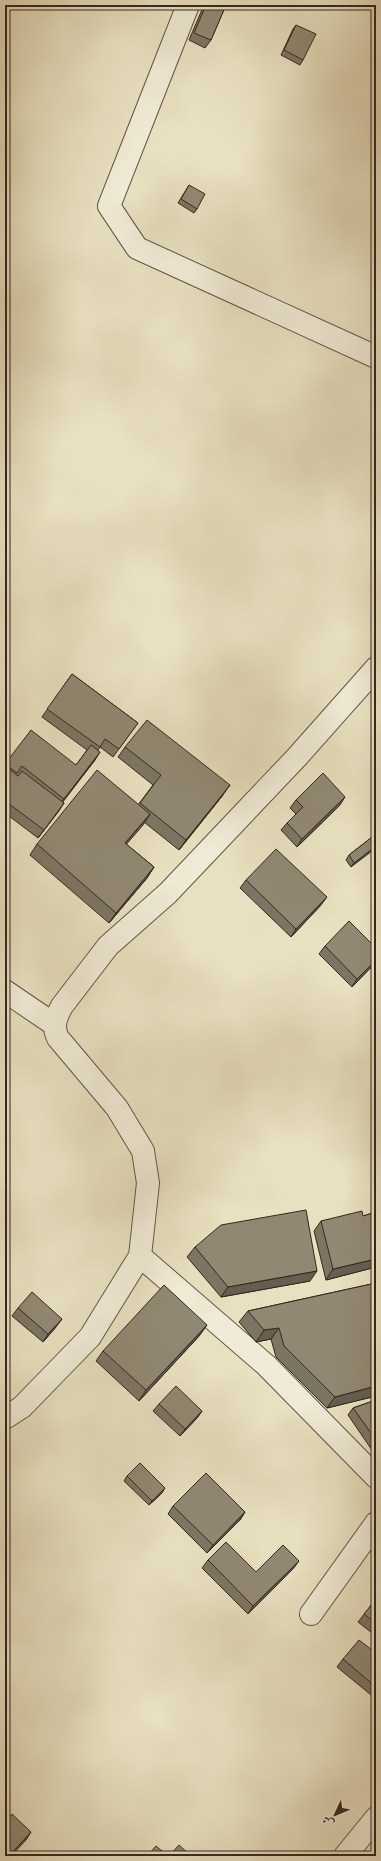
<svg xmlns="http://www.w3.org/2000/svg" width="381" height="1861" font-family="'Libre Caslon Text',Amiri,serif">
  <rect width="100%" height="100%" fill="#e8e0c0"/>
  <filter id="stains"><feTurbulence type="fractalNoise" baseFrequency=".005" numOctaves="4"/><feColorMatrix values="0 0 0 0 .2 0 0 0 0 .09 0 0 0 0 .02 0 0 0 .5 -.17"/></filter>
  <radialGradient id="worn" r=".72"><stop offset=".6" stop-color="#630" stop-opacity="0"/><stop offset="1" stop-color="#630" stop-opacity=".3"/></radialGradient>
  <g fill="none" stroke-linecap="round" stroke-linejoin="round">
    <defs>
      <path id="minor" d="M188 5 109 206 137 248 376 357
        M5 991 55 1025
        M140 1256 266 1365 376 1477
        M5 1418 22 1407 90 1337 140 1256 148 1183 143 1151 117 1108 58 1038C52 1026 56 1017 62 1006L108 946 168 893 297 757 376 668
        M311 1614 376 1523
        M345 1856 376 1818"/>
    </defs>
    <!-- minor casing -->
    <use href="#minor" stroke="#605647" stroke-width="24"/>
    <!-- minor -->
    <use href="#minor" stroke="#f0ebd6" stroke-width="22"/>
  </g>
  <!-- wall -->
  <path fill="#7d7563" stroke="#32281f" d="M204 5H226L211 40 205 48 189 40Z
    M296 25 303 60 300 65 281 55 293 29Z
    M189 185 197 209 194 213 178 203Z
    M72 674 138 723 113 757 100 747 98 750 95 760 62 802 64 803 38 838 5 813V763L76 765 87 750 42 717Z
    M125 747 223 795 179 850 144 822 126 844 154 867 147 878 109 923 30 855 37 844 138 805 153 785 118 757Z
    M296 800 340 805 297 847 281 830 287 823 296 814 290 808Z
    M376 834 351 867 346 860 349 855Z
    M246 880 321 905 291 937 240 888Z
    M325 946 376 948V962L352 987 319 954Z
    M376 1212V1267L326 1280 314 1231 321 1221 363 1216Z
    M195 1247 310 1281 221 1297 187 1257Z
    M376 1283V1396L327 1408 276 1357 271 1339 256 1342 239 1322 248 1311Z
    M18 1308 56 1327 43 1342 12 1316Z
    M200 1335 139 1401 96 1361 103 1351Z
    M376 1400V1456L348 1415 353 1408Z
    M159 1404 202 1411 197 1418 180 1436 153 1411Z
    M127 1476 162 1493 149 1505 124 1481Z
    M173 1506 245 1512 240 1520 207 1553 168 1514Z
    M208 1560 256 1572 293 1569 248 1614 202 1568Z
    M376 1599V1636L358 1622Z
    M376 1653V1699L337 1667 343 1659Z"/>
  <!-- shaded-wall -->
  <path fill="#665f50" stroke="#32281f" d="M100 752 95 760 59 807 64 799Z
    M230 785 223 795 179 850 186 840Z
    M345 797 340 805 297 847 302 839Z
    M64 803 59 811 38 838 44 830Z
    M150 814 143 825 118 854 125 843Z
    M376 846V848L351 867 354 863Z
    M154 867 147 878 109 923 116 913Z
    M327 897 321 905 291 937 296 929Z
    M376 960V962L352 987 357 979Z
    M376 1259V1267L326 1280 333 1269Z
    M317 1271 310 1281 221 1297 228 1287Z
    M62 1319 56 1327 43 1342 48 1334Z
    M207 1325 200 1335 139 1401 146 1390Z
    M279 1328 271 1339 256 1342 264 1330Z
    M376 1386V1396L327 1408 335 1397Z
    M202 1411 197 1418 180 1436 185 1429Z
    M165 1488 162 1493 149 1505 152 1501Z
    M245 1512 240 1520 207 1553 213 1545Z
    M299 1561 293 1569 248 1614 253 1606Z
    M31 1832 26 1840 11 1856H9Z"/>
  <!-- building -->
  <path fill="#918873" stroke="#32281f" d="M206 5H226L211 40 194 33Z
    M296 25 316 34 303 60 284 50Z
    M189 185 205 194 197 209 181 199Z
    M72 674 138 723 119 749 105 739 100 747 47 709Z
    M147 720 230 785 186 840 140 803 161 775 125 747Z
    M31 730 76 765 91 745 100 752 64 799 22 766 17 773 5 764Z
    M5 766 18 776 22 771 64 803 44 830 5 801Z
    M97 770 150 814 125 843 154 867 116 913 37 844Z
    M323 773 345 797 302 839 287 823 303 807 296 800Z
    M376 834V846L354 863 349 855Z
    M276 849 327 897 296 929 246 880Z
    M349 921 376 948V960L357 979 325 946Z
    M306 1210 317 1271 228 1287 195 1247 221 1225Z
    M362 1211 363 1216 376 1212V1259L333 1269 321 1221Z
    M376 1283V1386L335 1397 284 1346 279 1328 264 1330 248 1311Z
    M164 1285 207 1325 146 1390 103 1351Z
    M32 1292 62 1319 48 1334 18 1308Z
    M176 1386 202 1411 185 1429 159 1404Z
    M376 1400V1440L353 1408Z
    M140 1463 165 1488 152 1501 127 1476Z
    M206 1473 245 1512 213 1545 173 1506Z
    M226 1542 256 1572 283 1545 299 1561 253 1606 208 1560Z
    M376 1599V1624L364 1614Z
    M359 1640 376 1653V1687L343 1659Z
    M5 1807 10 1811 5 1816Z
    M12 1814 31 1832 9 1856H5V1822Z
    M179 1845 191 1856H169Z
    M156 1846 168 1856H147Z"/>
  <!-- margin -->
  <rect width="381" height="1861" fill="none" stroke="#e8e0c0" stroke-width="20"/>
  <rect x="6" y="6" width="369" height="1849" fill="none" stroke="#32281f" stroke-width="2"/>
  <rect x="10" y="10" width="361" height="1841" fill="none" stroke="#32281f"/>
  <!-- north arrow -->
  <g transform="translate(335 1815) rotate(226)" stroke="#f0ebd6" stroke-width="3" paint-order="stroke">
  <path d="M0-3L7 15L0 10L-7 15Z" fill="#32281f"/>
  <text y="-6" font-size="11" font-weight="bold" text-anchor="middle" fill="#32281f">ش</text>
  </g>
  <rect width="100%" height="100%" filter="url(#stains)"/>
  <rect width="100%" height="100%" fill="url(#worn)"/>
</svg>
